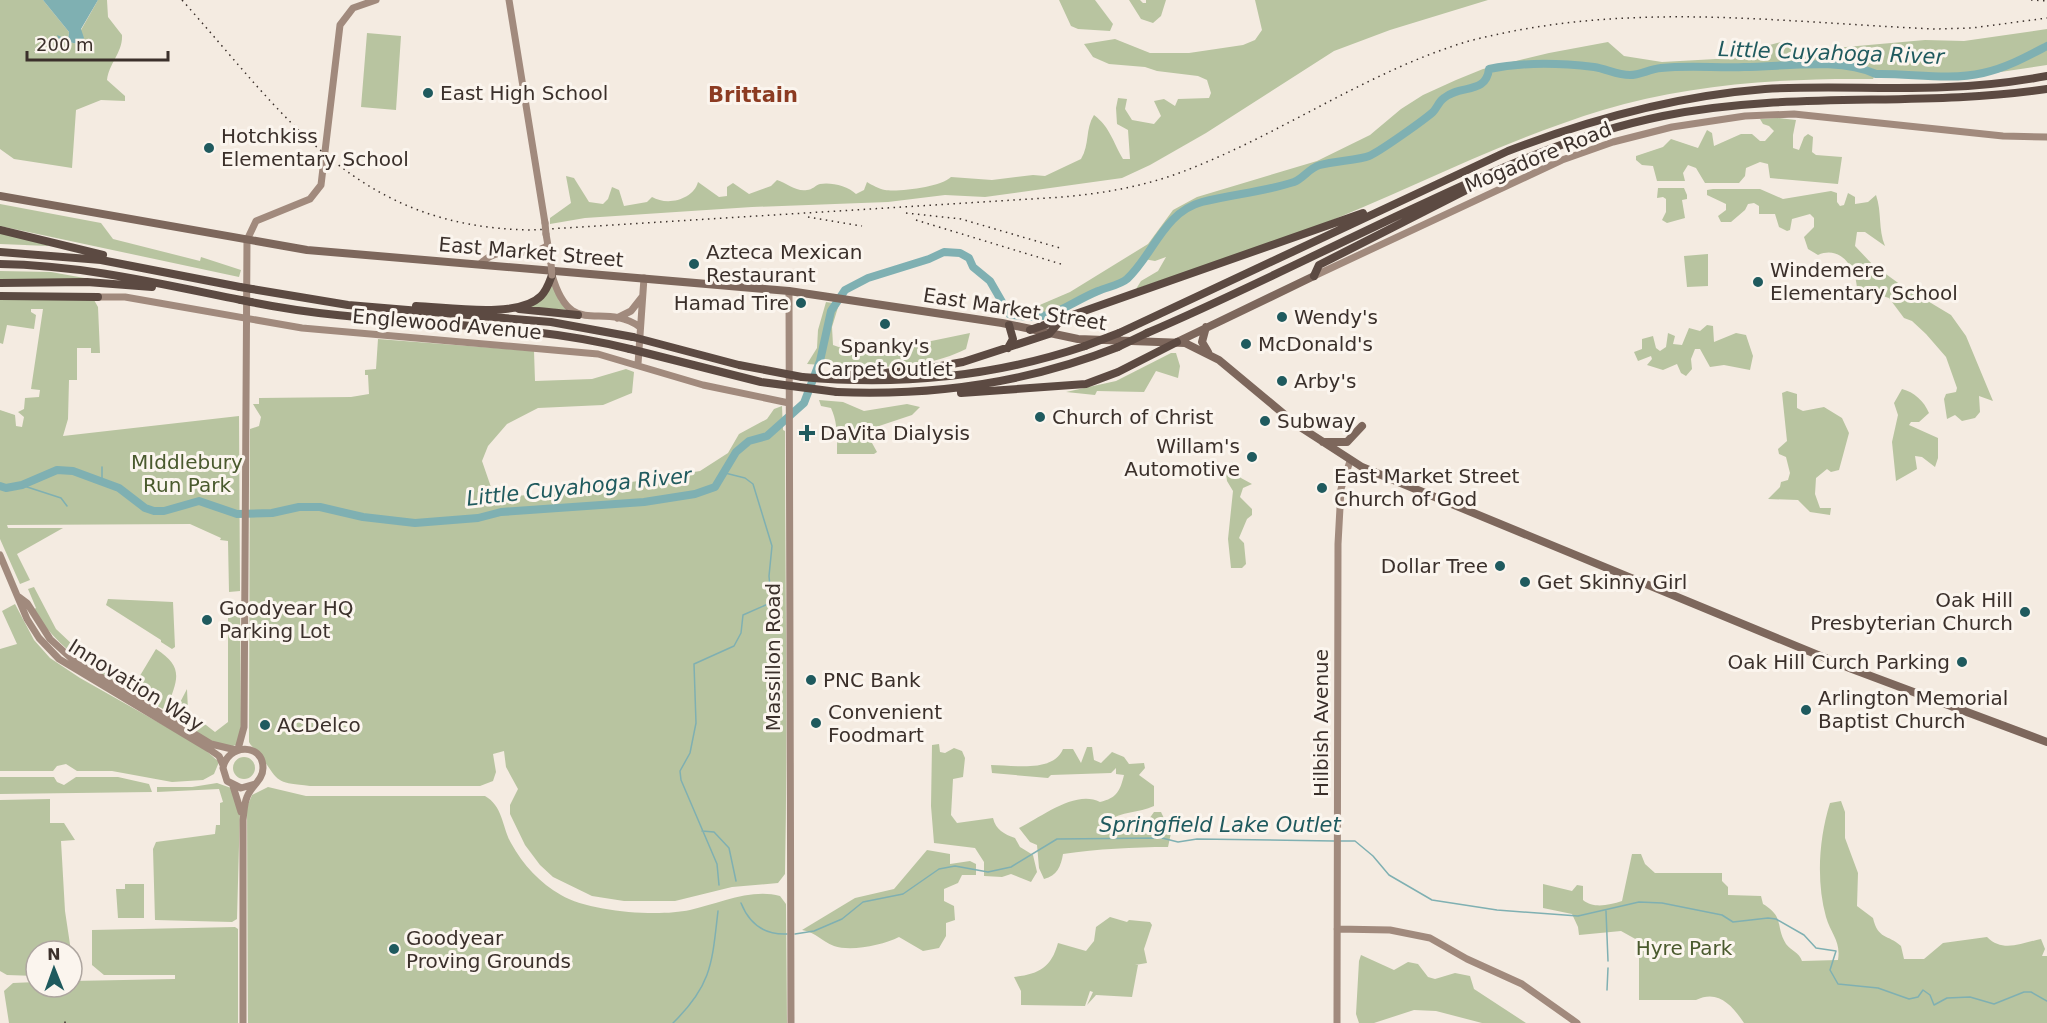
<svg xmlns="http://www.w3.org/2000/svg" width="2047" height="1023" font-family="'DejaVu Sans',sans-serif">
<style>
.green{fill:#b8c4a0}
.water{fill:#7fb0b2}
.lines{fill:none;stroke-linecap:round;stroke-linejoin:round}
.stream{stroke:#7fb0b2;stroke-width:1.5}
.river{stroke:#7fb0b2;stroke-width:8}
.secondary{stroke:#a18a7d;stroke-width:7}
.primary{stroke:#7d675c;stroke-width:8}
.highway{stroke:#5c4a42;stroke-width:8}
.rail{stroke:#3b302b;stroke-width:1.5;stroke-dasharray:1.5 4.5;stroke-linecap:butt}
.secondary-bridge{stroke:#a18a7d;stroke-width:7}
.highway-bridge{stroke:#5c4a42;stroke-width:8}
.poi-dot{fill:#1f5a5e;stroke:#fbf5ee;stroke-width:2}
.labels{text-anchor:middle;stroke-width:6;stroke-linejoin:round;paint-order:stroke}
.poi-label{font-size:20px;fill:#3b302b;stroke:#fbf5ee;text-anchor:start}
.street-label{font-size:20px;fill:#3b302b;stroke:#fbf5ee}
.park-label{font-size:20px;fill:#4a5a2e;stroke:#fbf5ee}
.water-label{font-size:21px;font-style:italic;fill:#1f5a5e;stroke:#fbf5ee}
.neighbourhood-label{font-size:21px;font-weight:bold;fill:#8c3b22;stroke:#fbf5ee}
</style>
<rect width="100%" height="100%" fill="#f4ebe1"/>
<path class="green" d="M0 0H43L69 32 68 40H59L78 44 81 30 98 0H107L108 17 122 35C123 52 109 63 107 80L125 96V101L101 100 76 110 72 168 14 159 0 149Z
M1059 0H1095L1113 24 1110 31 1078 29 1071 26Z
M1129 0H1140L1143 3H1146V0H1166L1161 16 1153 23 1141 19Z
M1255 0H1488L1390 30 1334 51 1206 133 1150 165 1122 178 985 197 945 195 888 202 752 207 585 218 550 224V218L571 203 566 176 574 178 589 202 603 204 608 199 612 187 619 190 624 206 647 202 652 197C667 206 693 200 698 182L719 197 727 196V187L733 183 749 194 771 186 777 180C787 183 796 192 807 190 812 190 816 185 820 184 831 182 848 186 856 194L864 190 867 182C872 185 879 189 885 190 899 192 941 187 951 177L992 180 1033 175 1045 176 1081 159C1090 144 1085 129 1094 115 1110 127 1113 142 1123 159H1130L1128 130 1117 124 1116 108 1118 98 1127 99 1125 109 1132 120 1154 124 1161 116 1154 101 1164 99 1175 106 1178 99 1209 98 1211 93 1207 80 1198 76 1157 71 1145 67 1109 64 1093 57 1084 44 1115 39 1150 53H1189L1243 45 1255 40 1262 30Z
M2047 29V65L1967 77H1874L1873 79C1782 78 1689 84 1603 110 1501 141 1407 191 1308 230 1252 252 1193 269 1136 289L1141 281 1158 271 1166 257 1155 261 1144 259C1138 265 1132 275 1125 280 1117 286 1104 288 1095 292 1074 303 1026 335 1005 308L1011 303 1035 307 1070 292 1148 244 1173 210 1197 197 1317 161 1370 135 1401 109 1423 95 1456 80 1483 69 1549 53 1608 42 1624 56 1662 62 1716 59 1781 42 1801 51 1925 40 1964 41Z
M367 33 401 36 396 110 361 107Z
M1778 118 1796 120 1793 135V148L1799 150 1804 137 1808 134 1813 137 1812 152 1816 155 1842 157 1838 184 1770 178 1768 164 1760 162 1746 168 1745 176 1739 183H1705L1696 168 1688 165 1683 173 1685 181H1657L1653 166 1642 165 1636 160V156L1663 147 1671 139 1698 148 1707 130 1712 133 1714 146 1741 134H1752L1760 141H1765L1774 131 1769 126 1763 124 1760 119Z
M1658 188H1684L1687 195V199L1682 200 1685 218 1667 223 1662 220 1666 212V199L1663 197 1657 198Z
M1713 189H1760L1783 199 1831 191 1837 193V202L1840 206 1844 205 1848 193 1855 197V204L1868 202 1876 195C1882 212 1878 229 1885 246L1865 232H1857L1855 246 1872 264 1901 285 1951 315 1966 336 1993 401 1979 396 1980 412 1975 418 1962 421 1955 415 1947 419 1944 399 1946 394 1956 392 1957 388 1946 357 1926 334 1912 321 1904 318 1889 298 1857 288C1856 268 1841 245 1818 255L1808 249 1804 237 1814 227V218L1810 214 1792 219 1790 230 1787 231 1779 227 1775 214H1759V206L1754 203 1748 204 1745 210 1731 222H1721L1718 216 1726 210V204L1707 195V190Z
M0 204 101 223 113 239 200 261 201 257 241 270 239 277 0 226Z
M0 232 50 246 0 244Z
M1708 254V286L1687 287 1684 256Z
M0 271 51 272 90 279 0 280Z
M552 283 559 301 568 310 530 307Z
M0 298 94 300 98 307 100 353H91V348H77V380H69L68 419 63 436 239 416 240 591 229 592 228 541 220 540 221 538 190 524 7 525 8 528H63L17 554 30 580 20 584 0 539V410L15 415 16 426 22 427 24 417 18 412 24 409 25 398 39 397 40 390 31 389 43 309H31V312L36 315 34 329 7 325 3 344 0 343Z
M826 302 839 304 832 327 833 345 847 350 878 352 970 333 966 349C919 373 859 367 807 364L817 348 818 330Z
M1707 325 1713 326 1714 342 1736 333 1746 335 1753 356 1750 370 1724 365 1710 367 1700 349H1695L1691 359 1692 369 1686 376 1681 373 1677 364 1663 370 1647 365 1652 359 1651 356 1638 361 1634 352 1642 349V339L1653 336 1656 348 1660 351 1666 347 1668 333 1675 336 1673 344 1682 345 1689 328 1700 331Z
M378 339 534 351 535 381 592 379 626 369 634 372 632 393 603 405 538 408 507 424 488 446 482 461 492 490 508 496 533 495 578 486 619 484 700 471 728 453 739 434 767 419 774 409 782 406 783 430 785 431C785 579 788 727 785 874L778 883 732 887 675 901H624L592 896 553 877 540 865 525 845 510 814V805L518 789 506 767 504 751 493 754 496 772 493 781 480 786H310C276 782 280 784 261 756 258 751 252 748 249 742L250 429 259 426 261 417 253 404H259V398L351 397 369 394 368 375H365V370L376 369Z
M1171 353H1176L1180 366 1178 378 1156 371 1144 392 1097 391 1095 395 1066 392 1116 381Z
M1902 389C1914 392 1924 401 1929 413L1919 422H1911L1909 425 1938 438V458L1935 467 1922 457 1915 456 1917 469 1896 481 1892 442 1898 415 1894 403Z
M1787 391 1797 394V408L1803 411 1824 407 1842 418 1849 433 1839 470 1831 472 1827 469 1816 478 1815 494 1820 508H1831L1830 515 1810 512 1798 500 1768 499 1780 487 1781 482 1788 480 1790 473 1786 457 1779 454 1778 449 1787 441 1782 393Z
M819 400 843 402 864 411 907 404 920 407 912 415 873 428 872 443 877 452 874 454H837C837 438 838 423 831 408L821 406Z
M1233 462 1241 478 1252 484 1243 488 1240 497 1252 509V515L1247 519 1239 538 1244 543 1246 564 1242 568H1231L1228 539 1233 491 1227 481 1225 467Z
M34 587 56 629 74 646 135 684 156 649C184 667 178 679 167 707L163 709C111 680 67 661 33 610L36 608 28 589Z
M108 599 173 602 175 647 172 649 161 642V640L106 605Z
M228 602H240L241 735 238 744C216 755 191 727 173 716L187 689 188 711 215 732 228 722Z
M15 604 34 640 50 658 80 678 202 747 219 762 214 774 203 780 172 782 112 771H77L66 764 57 766 53 771H0V649L17 644 2 611Z
M939 744 940 752 945 753 954 748 962 751 965 758 963 777 953 779 951 815 957 823 993 818C996 830 1004 834 1015 838L1020 847 1033 855 1037 872 1031 882 1011 874 1002 877 984 876V862L975 848 934 843 931 806 932 745Z
M1087 747H1092L1094 760 1101 763 1112 752 1124 757 1129 764 1144 763 1145 768 1139 775 1154 786V806C1139 813 1121 811 1108 821V826L1113 830 1148 829 1149 819 1154 812H1161L1171 833 1168 847C1133 847 1098 849 1063 854 1061 866 1057 876 1044 879L1039 868 1037 845 1030 842 1019 828C1041 817 1076 789 1100 802 1117 798 1120 791 1124 775L1116 774V768L1111 773 1051 775 1048 778 992 773 991 765C1014 765 1053 773 1063 749H1073L1081 763Z
M233 768a11 11 0 1 1 22 0a11 11 0 1 1-22 0Z
M0 777H54L57 782 64 785 76 777H118L149 784 152 792 0 794Z
M217 783 231 788 240 809 237 919 232 922 155 920 153 849 156 842 215 834 216 825H220V803L223 802 219 789 157 792V787H192Z
M268 787 306 796H485C503 806 502 827 511 843 523 865 540 883 561 895 590 912 657 917 690 910 718 904 751 888 780 896L786 904 787 1023H248L247 807 252 795Z
M50 799V823H64L75 840 61 841 65 911 71 951H36V976L7 975 0 971V800Z
M1841 801 1845 812V838L1858 873 1857 906 1873 918C1878 940 1888 934 1901 946L1904 959H1924L1943 943 1987 937C2003 953 2021 943 2041 939L2045 949 2042 956H2047V1023H1744C1732 1005 1718 989 1696 1000H1639V941L1621 931 1579 935 1578 927 1572 914 1543 908V884L1572 891 1577 885 1583 886V900C1594 909 1609 905 1622 901L1632 854H1641L1645 864 1655 873H1722V881L1728 887V895L1761 896 1763 904C1785 917 1775 926 1786 944 1791 951 1799 952 1802 961L1838 960C1841 941 1831 934 1826 917 1816 881 1819 838 1830 803Z
M927 850 950 854V864L970 861 976 864V875H962L958 883 944 889V901L954 906 955 920 946 923V936L939 948 923 951 899 937C883 945 851 952 834 946 821 941 817 933 802 930L855 898 894 889Z
M125 884H144V918H118L116 889H125Z
M1110 917 1127 922 1129 920 1150 922 1152 925 1144 949 1147 963 1135 965H1138L1132 997 1096 995 1087 1005 1093 992 1090 991 1085 1006 1021 1005V991L1014 977C1039 974 1051 968 1058 943L1086 951 1094 941 1096 927Z
M235 927 238 929V1023H9L4 991 13 983 36 982V987H72V981L175 979V975H104L92 965V930Z
M1361 955 1394 970 1408 962 1418 964 1428 977 1435 979 1455 973 1470 976 1474 989 1526 1023H1482L1436 1011 1414 1010 1374 1023H1359L1356 1014 1359 961Z"/>
<path class="water" d="M43 0H98L81 29 84 38 78 44 59 40 57 35 68 40 69 32Z"/>
<g class="lines">
<path class="stream" d="M102 481V467
M21 485 61 498 67 506
M702 831 714 832 729 848 736 881
M1339 841H1355L1373 856 1389 875 1432 900 1497 910 1578 916 1639 902 1662 903 1722 915 1733 922 1768 918 1776 919 1804 935 1816 948 1836 951 1830 970 1838 984 1878 988 1909 999 1918 997 1923 990 1930 995 1934 1005 1947 998 1970 997 1994 1004 2024 992H2031L2047 1001
M719 885 717 864 681 780 680 771 690 753 696 723 694 664 734 646 741 633 743 615 768 604 771 598 769 576 772 546 753 484 745 478 725 473
M741 903C749 923 764 935 787 934
M1606 911 1608 961
M795 934 814 931 842 919 863 902 903 894 939 869 955 866 988 872 1011 867 1057 839 1162 838 1178 842 1197 839 1334 841
M1607 990 1608 968
M673 1023C712 985 712 963 718 911"/>
<path class="river" d="M0 486 6 488 22 485 57 470 73 471 119 488 145 508 154 511H164L199 501 237 514 272 513 299 507H320L363 517 415 523 478 518 501 512 644 502 695 494 715 487 736 452 749 441 767 436 804 403 820 361 831 311 845 290 868 278 929 259 944 252 960 253 969 258 973 267 990 281 1009 314C1052 324 1062 306 1098 291 1107 287 1120 285 1127 279 1153 255 1164 212 1202 202 1233 194 1263 192 1294 182 1304 178 1309 168 1320 165 1334 161 1359 160 1369 156 1379 152 1424 120 1433 112 1437 108 1439 101 1444 98 1460 84 1486 95 1489 69 1523 62 1560 63 1594 67 1607 69 1617 75 1630 75 1640 75 1650 69 1661 68 1688 65 1717 68 1744 67 1783 67 1839 57 1876 74 1910 73 1948 81 1983 73 2006 68 2026 57 2047 46"/>
<path class="secondary" d="M509 0 545 223
M546 234 551 263
M480 264C501 242 528 261 548 245
M552 275C571 341 601 300 640 327
M1314 276 1562 160 1613 142 1672 127 1745 116 1794 114 2003 136 2047 137
M789 291 791 1023
M98 297H125L302 328 598 354 703 385 789 403
M617 318 631 311 642 297
M638 364 644 278
M0 555 27 619 39 638 59 659 209 749 219 756 223 765
M19 597 27 603 50 639 73 660 211 744 236 750
M238 749 244 727 247 240 256 221 310 199 321 185 340 25 353 8 376 0
M233 786 241 812
M1337 929 1390 930 1430 938 1467 959 1522 984 1577 1023
M243 1023V820C244 812 244 804 247 797 251 786 263 780 263 768 263 742 227 744 223 768L227 781 241 788 255 784
M1337 1023 1338 544 1341 489 1350 461"/>
<path class="primary" d="M0 196 307 250 789 291 1002 323 1078 339 1185 343 1219 360 1297 425 1362 467 1852 669 2047 742
M1206 327 1202 342 1208 352
M1177 342 1314 276
M1323 442H1347L1362 426"/>
<path class="highway" d="M0 230 103 255
M0 252 101 260 240 287
M0 264C82 265 161 284 241 300
M1314 276 1319 265 1492 177
M0 283 87 282 152 287
M252 289 348 305 551 322 633 337
M0 296 98 297
M251 302C376 328 507 318 630 349
M416 306C447 307 518 319 541 296 547 290 549 283 552 275
M519 309 578 315
M1030 330 1363 213
M1119 333 1508 151C1591 119 1676 96 1765 89 1826 85 1886 90 1947 87 1981 86 2014 82 2047 76
M1147 333C1236 295 1322 251 1410 210 1492 171 1574 134 1663 116 1790 90 1919 108 2047 89
M1008 348 1013 339 1009 325
M848 375 913 371 963 362 1049 334 1060 321
M802 377C899 386 993 377 1085 346
M837 392C934 396 1027 383 1118 347
M961 393 1086 384 1118 372 1177 342"/>
<path class="rail" d="M182 0C288 119 356 228 532 230L1063 197C1107 193 1151 185 1192 168 1286 131 1371 70 1469 41 1628 0 1773 22 1935 29L1972 28 2047 18
M2031 0 2047 1
M906 213 961 219 1060 248
M808 217 862 226
M916 220 1064 265
M65 1023V1017"/>
<path class="secondary-bridge" d="M545 223 546 234
M551 263 552 275"/>
<path class="highway-bridge" d="M240 287 252 289
M241 300 251 302
M633 337 739 365 802 377
M1085 346 1119 333
M1118 347 1147 333
M630 349 761 382 837 392"/>
</g>
<g class="poi-dot">
<circle cx="428" cy="93" r="6"/>
<circle cx="209" cy="148" r="6"/>
<circle cx="694" cy="264" r="6"/>
<circle cx="1758" cy="282" r="6"/>
<circle cx="801" cy="303" r="6"/>
<circle cx="1282" cy="317" r="6"/>
<circle cx="885" cy="324" r="6"/>
<circle cx="1246" cy="344" r="6"/>
<circle cx="1282" cy="381" r="6"/>
<circle cx="1040" cy="417" r="6"/>
<circle cx="1265" cy="421" r="6"/>
<path d="M804 424h6v6h6v6h-6v6h-6v-6h-6v-6h6z"/>
<circle cx="1252" cy="457" r="6"/>
<circle cx="1322" cy="488" r="6"/>
<circle cx="1500" cy="566" r="6"/>
<circle cx="1525" cy="582" r="6"/>
<circle cx="2025" cy="612" r="6"/>
<circle cx="207" cy="620" r="6"/>
<circle cx="1962" cy="662" r="6"/>
<circle cx="811" cy="680" r="6"/>
<circle cx="1806" cy="710" r="6"/>
<circle cx="816" cy="723" r="6"/>
<circle cx="265" cy="725" r="6"/>
<circle cx="394" cy="949" r="6"/>
</g>
<g class="labels">
<g class="poi-label">
<text x="440" y="100">East High School</text>
<text x="221" y="143">Hotchkiss<tspan x="221" dy="23">Elementary School</tspan></text>
<text x="706" y="259">Azteca Mexican<tspan x="706" dy="23">Restaurant</tspan></text>
<text x="1770" y="277">Windemere<tspan x="1770" dy="23">Elementary School</tspan></text>
<text x="789" y="310" text-anchor="end">Hamad Tire</text>
<text x="1294" y="324">Wendy's</text>
<text x="1258" y="351">McDonald's</text>
<text x="885" y="353" text-anchor="middle">Spanky's<tspan x="885" dy="23">Carpet Outlet</tspan></text>
<text x="1294" y="388">Arby's</text>
<text x="1052" y="424">Church of Christ</text>
<text x="1277" y="428">Subway</text>
<text x="820" y="440">DaVita Dialysis</text>
<text x="1240" y="453" text-anchor="end">Willam's<tspan x="1240" dy="23">Automotive</tspan></text>
<text x="1334" y="483">East Market Street<tspan x="1334" dy="23">Church of God</tspan></text>
<text x="1488" y="573" text-anchor="end">Dollar Tree</text>
<text x="1537" y="589">Get Skinny Girl</text>
<text x="2013" y="607" text-anchor="end">Oak Hill<tspan x="2013" dy="23">Presbyterian Church</tspan></text>
<text x="219" y="615">Goodyear HQ<tspan x="219" dy="23">Parking Lot</tspan></text>
<text x="1950" y="669" text-anchor="end">Oak Hill Curch Parking</text>
<text x="823" y="687">PNC Bank</text>
<text x="1818" y="705">Arlington Memorial<tspan x="1818" dy="23">Baptist Church</tspan></text>
<text x="828" y="719">Convenient<tspan x="828" dy="23">Foodmart</tspan></text>
<text x="277" y="732">ACDelco</text>
<text x="406" y="945">Goodyear<tspan x="406" dy="23">Proving Grounds</tspan></text>
</g>
<g class="street-label">
<text transform="translate(1538 157) rotate(-22)" y="7">Mogadore Road</text>
<text transform="translate(531 252) rotate(5)" y="7">East Market Street</text>
<text transform="translate(1015 309) rotate(9)" y="7">East Market Street</text>
<text transform="translate(447 324) rotate(5)" y="7">Englewood Avenue</text>
<text transform="translate(773 657) rotate(-90)" y="7">Massillon Road</text>
<text transform="translate(136 685) rotate(32)" y="7">Innovation Way</text>
<text transform="translate(1321 723) rotate(-90)" y="7">Hilbish Avenue</text>
</g>
<g class="park-label">
<text x="187" y="469">MIddlebury<tspan x="187" dy="23">Run Park</tspan></text>
<text x="1684" y="955">Hyre Park</text>
</g>
<g class="water-label">
<text transform="translate(1831 53) rotate(2)" y="7">Little Cuyahoga River</text>
<text transform="translate(579 487) rotate(-6)" y="7">Little Cuyahoga River</text>
<text x="1220" y="832">Springfield Lake Outlet</text>
</g>
<g class="neighbourhood-label">
<text x="753" y="102">Brittain</text>
</g>
</g>
<g transform="translate(54 969) rotate(359)"><circle r="28" fill="#fbf5ee" stroke="#aea6a0" stroke-width="1.5"/>
<path d="M0-4.5L10 22L0 15L-10 22Z" fill="#1f5a5e"/>
<text y="-9" font-size="16" font-weight="bold" text-anchor="middle" fill="#3b302b">N</text>
</g>
<path d="M27 51v9h141v-9" fill="none" stroke="#3b302b" stroke-width="3"/>
<text x="36" y="51" font-size="18" fill="#3b302b" stroke="#fbf5ee" stroke-width="4.5" paint-order="stroke">200 m</text>
</svg>
